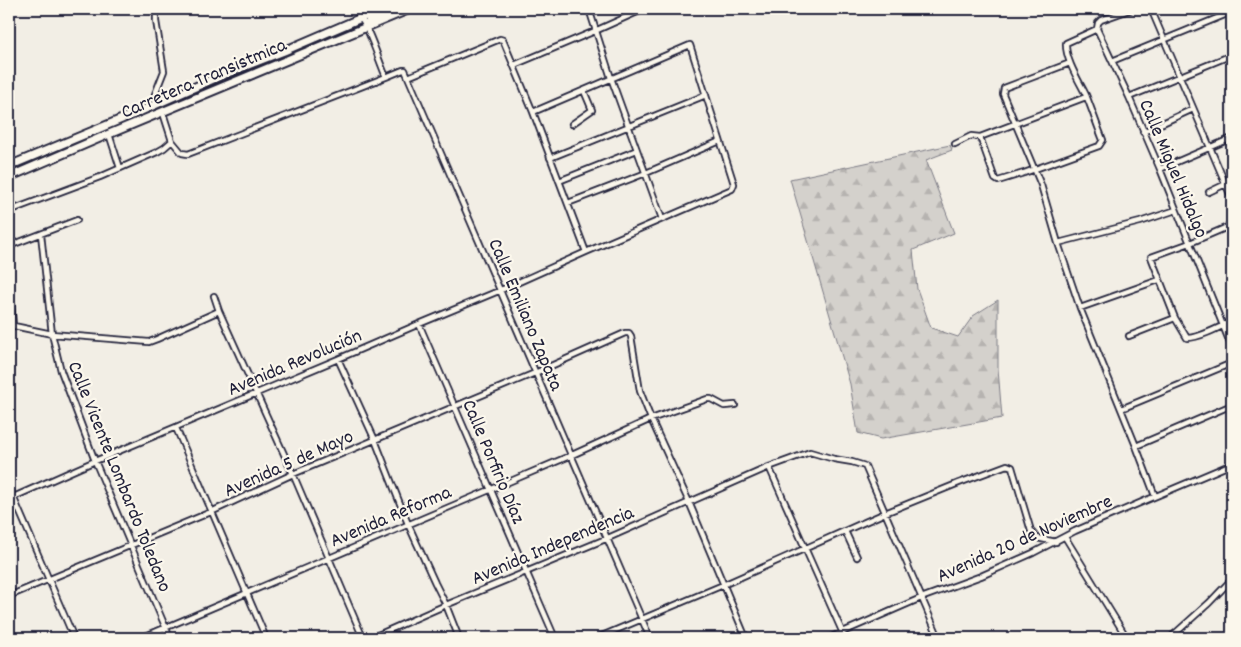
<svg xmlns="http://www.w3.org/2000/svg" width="1241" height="647" font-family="Dekko,sans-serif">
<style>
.forest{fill:url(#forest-firs);stroke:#7b7a84}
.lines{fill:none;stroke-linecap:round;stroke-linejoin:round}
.street-casing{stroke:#22223b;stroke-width:8}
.primary-casing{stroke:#22223b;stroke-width:11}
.street{stroke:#fbf7ec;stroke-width:4.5}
.primary{stroke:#fbf7ec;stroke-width:7}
.labels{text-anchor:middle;stroke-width:4.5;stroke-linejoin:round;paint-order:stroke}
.street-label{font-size:20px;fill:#22223b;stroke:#fbf7ec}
</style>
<defs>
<pattern id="forest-firs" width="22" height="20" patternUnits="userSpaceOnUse" patternTransform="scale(1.25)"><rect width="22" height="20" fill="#d4d1cc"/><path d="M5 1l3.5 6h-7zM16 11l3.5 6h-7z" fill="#b6b3b0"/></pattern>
</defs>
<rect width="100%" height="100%" fill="#f2eee5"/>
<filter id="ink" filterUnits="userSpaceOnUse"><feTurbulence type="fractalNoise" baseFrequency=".02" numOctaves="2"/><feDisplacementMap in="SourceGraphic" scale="10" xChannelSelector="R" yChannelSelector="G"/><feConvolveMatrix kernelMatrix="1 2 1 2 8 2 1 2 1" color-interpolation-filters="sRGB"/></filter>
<g filter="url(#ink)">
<path class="forest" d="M950 145 952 150 926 160 954 233 913 250 917 289 931 328 958 337 973 316 998 300V369L1002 418 881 439 858 433 850 384 790 179Z"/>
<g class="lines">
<defs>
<path id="street" d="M355 9C369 27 377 56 386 77L403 70H405L650 638
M589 9 611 78 662 219
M1151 9 1232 199
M1097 29 1129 97 1160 169 1232 348
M1097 29 1098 23 1101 20 1132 9
M1112 61 1232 12
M1070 63 1004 88 1003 94 1041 185 1058 243 1080 308 1136 446 1155 496
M514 65 595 31 644 9
M408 77 500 39 503 40 533 112 586 252
M155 94 164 71 156 21V9
M1129 97 1232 55
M164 116 172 141 182 153 188 154 386 77
M572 124 592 110 584 91
M1143 132 1193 109
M109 134 120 168
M980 137 995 179 998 181 1024 173 1099 146 1103 140C1097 125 1092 110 1086 95 1079 81 1065 59 1066 43L1097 29
M955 144 971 136 980 137 1086 97
M550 158 706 95
M1160 169 1232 138
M559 181 637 150
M1209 192 1232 181
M568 203 646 173 720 141
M9 211 100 177 157 152 164 148 172 141
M1232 225 1190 243 1151 257 1175 318 1187 338C1200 338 1220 327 1232 321
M41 234 52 334 61 371 95 461 170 638
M1058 243 1140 222 1176 210
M9 246 77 220
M10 290 13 326
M214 296 219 311 293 474 363 638
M1080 308 1159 280
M419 324 555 638
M9 325 52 334 149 342 157 339 219 311
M1129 336 1175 318
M338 359 375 440 408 524 435 583 446 605 459 638
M1121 409 1232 363
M176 428 266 638
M1136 446 1232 405
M769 467 845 638
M9 487 74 638
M9 499 95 461 338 359 419 324 501 290 586 252 732 189 734 184 690 45 533 112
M845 531 857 557
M1065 537 1127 638
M9 596 211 512 293 474 535 373 625 333H629L631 336 640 391 651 419 689 502 746 638
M141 638 572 455 651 419 707 399H711L724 406 735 405
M371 638 446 605 608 538 769 467 810 452 834 459 852 462 865 466 939 638
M597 638 723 585 885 513 959 483 1007 465 1012 467 1031 531 1037 538 1056 542
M829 638 921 598 981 576 1033 553 1075 531 1142 502 1232 464
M1170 638 1209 603 1232 579"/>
<path id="primary" d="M366 26 371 19 392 9
M9 166 141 111 220 76 284 51 382 9
M9 177 109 134 410 9"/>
</defs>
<use href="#street" class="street-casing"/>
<use href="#primary" class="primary-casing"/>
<use href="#street" class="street"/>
<use href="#primary" class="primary"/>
</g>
</g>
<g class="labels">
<g class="street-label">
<text transform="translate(203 77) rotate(-23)" y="7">Carretera Transistmica</text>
<text transform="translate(1175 168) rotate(67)" y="7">Calle Miguel Hidalgo</text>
<text transform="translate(527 314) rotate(67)" y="7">Calle Emiliano Zapata</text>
<text transform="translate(294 361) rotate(-23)" y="7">Avenida Revolución</text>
<text transform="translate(495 461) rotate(67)" y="7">Calle Porfirio Díaz</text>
<text transform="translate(288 462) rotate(-24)" y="7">Avenida 5 de Mayo</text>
<text transform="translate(121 476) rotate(68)" y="7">Calle Vicente Lombardo Toledano</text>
<text transform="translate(390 515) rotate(-23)" y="7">Avenida Reforma</text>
<text transform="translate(1024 537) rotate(-24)" y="7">Avenida 20 de Noviembre</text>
<text transform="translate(552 544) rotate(-23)" y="7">Avenida Independencia</text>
</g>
</g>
<rect width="1241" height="647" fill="none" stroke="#fbf7ec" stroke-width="30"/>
<rect x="15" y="15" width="1211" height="617" fill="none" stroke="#22223b" stroke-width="2" filter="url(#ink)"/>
</svg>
